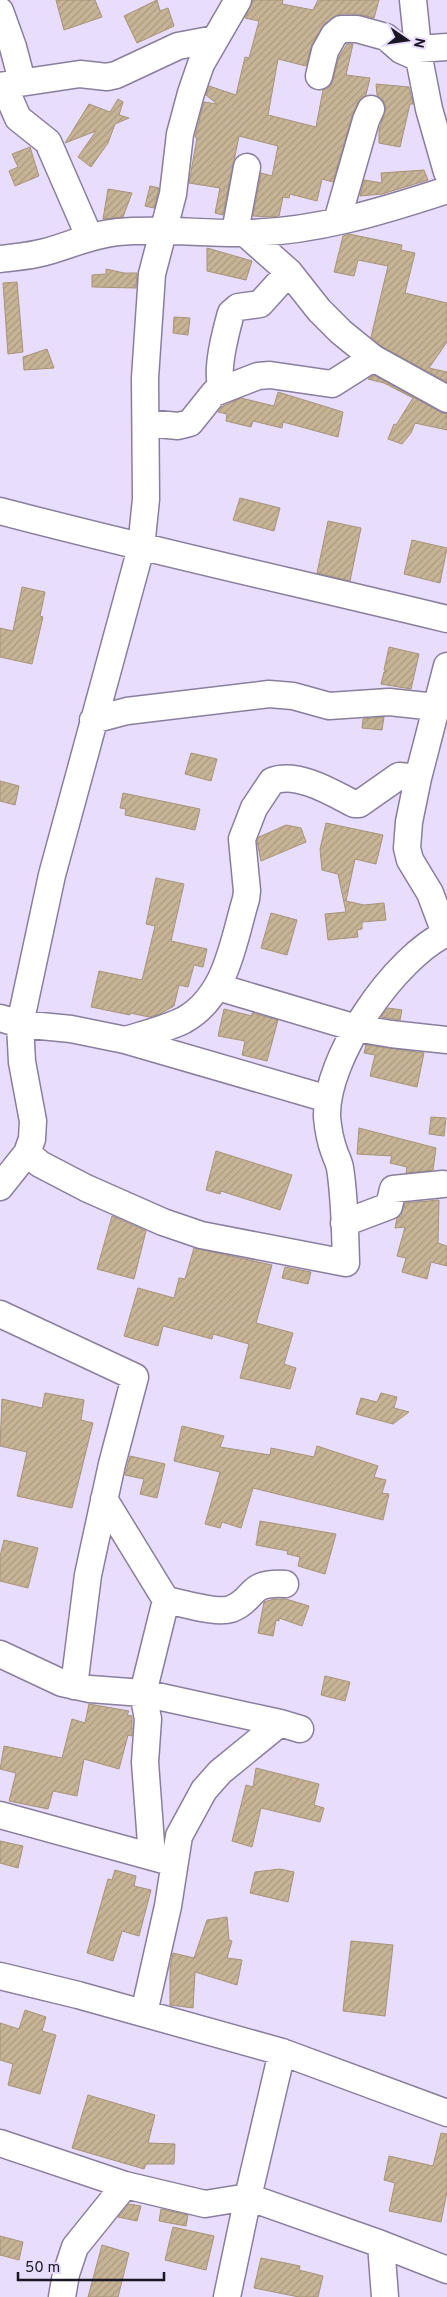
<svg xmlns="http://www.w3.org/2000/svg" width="447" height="2297" font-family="Overpass,sans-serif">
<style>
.building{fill:url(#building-hatch);stroke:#a69376}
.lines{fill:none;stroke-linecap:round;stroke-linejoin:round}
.minor-casing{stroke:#897e9c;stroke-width:29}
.minor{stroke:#fff;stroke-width:26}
</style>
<defs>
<pattern id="building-hatch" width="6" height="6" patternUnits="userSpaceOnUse" patternTransform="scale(1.25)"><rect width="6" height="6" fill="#c7b496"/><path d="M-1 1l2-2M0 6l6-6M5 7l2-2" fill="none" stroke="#aa9a81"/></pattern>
</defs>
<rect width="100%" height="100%" fill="#e9ddfe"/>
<path class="building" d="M56 0H95L102 17 64 30Z
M157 0 160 11 168 8 174 26 137 43 124 16Z
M253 0H283L282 4 313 10 318 0H379L374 18 357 14H341L324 24 312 44 306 66 278 59 268 115 316 127 323 90 330 87 333 80 339 57 347 44H353L346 75 370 78 366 95 358 102 352 116 333 182 322 179 317 201 290 194 289 198 283 197 279 216 271 217 253 216 261 173 272 176 278 146 239 136 223 215 215 213 220 188 189 183 197 138 195 137 204 102 217 104 206 95 209 86 236 95 245 57 249 58 259 21 245 18Z
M376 84 409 87 413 104H410L400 147 379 143V130L386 108 383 100 377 95Z
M118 99 123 102 119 115 129 118 115 124 108 143 91 167 78 157 96 131 65 143 89 104 110 112Z
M30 147 39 176 15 186 9 171 18 167 12 154Z
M424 170 428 180 382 194 360 196 364 180 382 183 381 173Z
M150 186 159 188 154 208 145 206Z
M108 189 132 193 123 217 103 219Z
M349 234 402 245 401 250 415 253 405 293 447 303V342L429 368 447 372V382L381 346 371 337 388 266 358 260 354 276 334 272 343 236Z
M207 248 252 261 246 280 207 271Z
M106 269 124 273H137L136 288 92 287V275L106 274Z
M17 282 23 352 8 354 3 283Z
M174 317 190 318 188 335 173 333Z
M47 349 54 368 24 370 23 357Z
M374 375 440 412 447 414V430L415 423 411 433 402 444 388 439 394 424 396 425 413 398 384 383 368 379Z
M278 392 343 412 338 437 283 422 282 428 253 421 251 427 226 421 227 414 218 412 223 406 241 398 274 406Z
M240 498 280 508 274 531 233 520Z
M328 521 361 528 350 581 317 573Z
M412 540 447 548 440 583 404 574Z
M22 587 45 592 40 616 43 617 32 664 0 657V628L13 631Z
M389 647 419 654 411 689 381 684 384 672 387 671 384 670Z
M384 717 382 730 362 728 363 719Z
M191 753 217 759 211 781 185 774Z
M0 781 19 786 15 805 0 801Z
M123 793 200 809 195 830 125 815 126 809 120 808Z
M326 823 383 835 376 864 355 859 346 901 364 905 384 903 386 920 362 922V929L357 930 358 937 328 940 325 914 346 912 338 874 322 870 320 849Z
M286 825 301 828 306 842 261 861 257 841 259 837Z
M156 878 184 884 171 941 207 949 203 967 194 965 188 987 179 985 174 1006 158 1015 149 1017 130 1013V1015L91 1007 99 971 142 980 155 926 146 924Z
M271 913 297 920 287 955 261 948Z
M388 1008 402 1010 400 1020 381 1017Z
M224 1009 252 1016V1013L278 1020 267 1061 242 1055 245 1041 218 1036Z
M366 1045 424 1053 417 1087 370 1076 375 1055 364 1053Z
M431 1117 446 1118 444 1136 429 1134Z
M359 1128 436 1148 433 1170 406 1173 407 1167 390 1163 392 1156 357 1154Z
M216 1151 292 1175 280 1210 221 1191 220 1194 206 1190Z
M439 1200 438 1243 447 1246V1266L431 1262 427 1279 402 1272 406 1258 397 1256 405 1227 395 1228 397 1218 401 1216 405 1203Z
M112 1216 146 1231 134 1279 97 1269Z
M194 1248 272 1265 256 1323 293 1333 284 1364 296 1368 290 1389 240 1378 249 1344 213 1334 212 1339 163 1326 158 1346 124 1336 138 1288 174 1298 179 1278 185 1279Z
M285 1267 311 1272 308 1284 282 1278Z
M45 1393 84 1400 81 1420 93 1423 72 1508 17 1496 27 1452 0 1446 2 1399 42 1408Z
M381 1393 397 1397 394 1408 409 1412 393 1424 356 1414 361 1398 377 1402Z
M182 1426 224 1436 220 1447 270 1455 271 1448 314 1457 317 1446 378 1466 374 1477 386 1480 382 1493 389 1494 383 1520 253 1488 241 1528 222 1522 220 1528 205 1524 220 1472 174 1461Z
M130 1456 165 1464 157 1498 140 1494 144 1479 125 1475Z
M260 1521 336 1534 325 1574 298 1566 300 1557 287 1554 288 1551 256 1545Z
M4 1540 38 1548 28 1588 0 1581V1556Z
M274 1599H286L309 1606 302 1626 279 1618V1621L276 1620 273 1636 258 1633 264 1602Z
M325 1676 350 1682 345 1701 321 1695Z
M89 1704 129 1711 127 1715 132 1716V1736L128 1735 119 1769 84 1759 77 1796 53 1791 48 1809 9 1801 16 1773 0 1769 4 1746 62 1758 72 1719 85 1723Z
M256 1768 319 1784 314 1805 324 1808 320 1822 261 1808 252 1847 232 1841 246 1785 253 1787Z
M0 1841 23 1846 18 1868 0 1863Z
M280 1869 294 1872 288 1902 250 1893 255 1872Z
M115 1870 136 1876 134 1886 151 1890 139 1936 122 1931 113 1961 87 1953 108 1879 112 1880Z
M227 1917 229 1940 232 1941 227 1958 242 1960 237 1985 195 1972 193 2008 170 2005V1967L173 1953 194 1958 207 1920Z
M351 1941 393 1945 385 2016 343 2011Z
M25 2010 46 2017 42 2031 56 2035 40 2094 8 2085 13 2064 0 2060V2023L19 2029Z
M88 2095 155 2115 148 2143 175 2144 174 2164H146L144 2169 72 2148Z
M441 2133 447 2134V2192L441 2222 389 2211 395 2183 384 2180 389 2156 433 2166Z
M129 2204 141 2206 137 2221 118 2217Z
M161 2209 188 2215 186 2226 159 2221Z
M173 2227 214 2236 206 2270 165 2260Z
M0 2236 23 2242 19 2260 0 2255Z
M102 2245 129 2253 118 2297H88Z
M261 2258 300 2266 299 2270 323 2276 318 2297H299L254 2288Z"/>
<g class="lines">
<defs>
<path id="minor" d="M413 0 419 58 429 109 447 172
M0 11 13 47 22 81
M418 49 447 47
M319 76 325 51 334 35 341 29H357L386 37 401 50 419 58
M0 86 80 74 107 77 116 75 178 46 215 39
M4 86 18 118 48 142 89 236
M337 221 366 120 371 109
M235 232 247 167
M246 234 289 272 319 310 341 332 373 358 447 399
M0 259C15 257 31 256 45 252 72 245 89 235 118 232 161 228 204 234 247 233 315 232 383 211 447 190
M222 389C215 371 226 331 231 313L238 307 260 304 289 272
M146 423 178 426 190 423 214 393 258 376 270 375 332 384 373 358
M0 511C148 550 298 583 447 619
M93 720 127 711 269 694 293 696 329 706 389 702 436 707
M445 933 430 893 410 860 407 848 409 822 418 778 447 666
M218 987 356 1028 391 1034 447 1040
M0 1018 20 1024 71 1029 125 1040 328 1099
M125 1040C145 1034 166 1029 184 1020 227 996 233 942 246 899L247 891 242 839 254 808 272 781C297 771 333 793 354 804H359L399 776 418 778
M27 1153 40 1164 86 1188 163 1222 201 1235 346 1263C345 1232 345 1199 340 1168 339 1162 336 1157 334 1151 330 1140 328 1128 327 1117 325 1058 395 957 447 933
M0 1187 27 1153 32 1139 33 1121 22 1062 20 1024 52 875 141 548 146 499 145 378 152 274 173 194 180 134 191 93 201 64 238 0
M344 1223 389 1206 393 1189 443 1184
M0 1314 135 1377 112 1464 88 1575 74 1686
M104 1499 166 1600C183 1603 216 1614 231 1609 257 1599 245 1582 285 1584
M0 1654 62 1683 90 1689 143 1693 280 1723 300 1729
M0 1815 167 1861
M152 1857 145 1762 148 1719 143 1693 166 1600
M0 1976 78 1995 282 2052 447 2113
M144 2013 168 1906 179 1836 204 1790 220 1772 280 1723
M0 2143 125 2185 205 2204 248 2197 282 2052
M381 2244 385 2297
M62 2297 66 2274 75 2247 125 2185
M227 2297 248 2197 381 2244 447 2270"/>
</defs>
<use href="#minor" class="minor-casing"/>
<use href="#minor" class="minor"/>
</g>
<g transform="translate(407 40) rotate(103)" stroke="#e9ddfe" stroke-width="4" paint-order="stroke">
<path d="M0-4L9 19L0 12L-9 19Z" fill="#1b1722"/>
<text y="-8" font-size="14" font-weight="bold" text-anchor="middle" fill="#1b1722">N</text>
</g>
<path d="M18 2272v8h146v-8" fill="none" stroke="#1b1722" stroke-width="2.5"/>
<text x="25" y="2272" font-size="15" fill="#1b1722" stroke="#e9ddfe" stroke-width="4" paint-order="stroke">50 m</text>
</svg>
